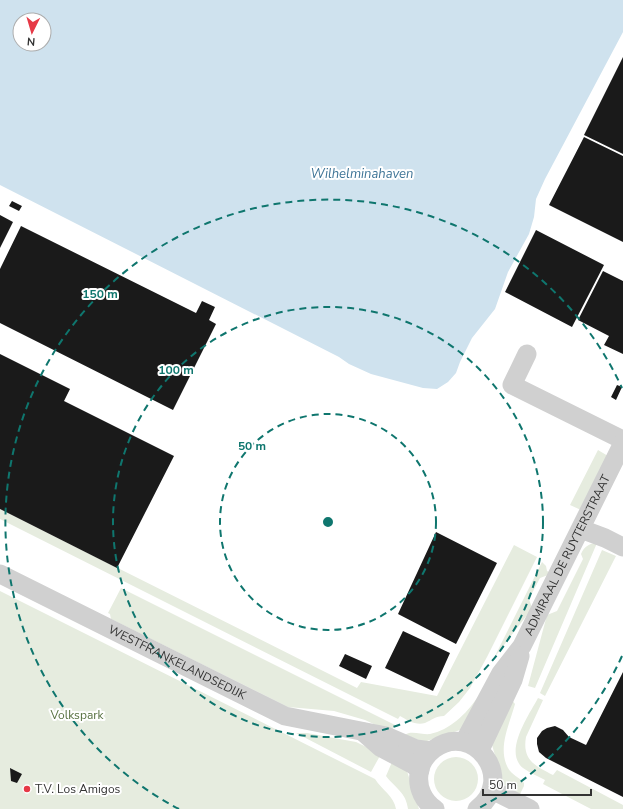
<svg xmlns="http://www.w3.org/2000/svg" width="623" height="809" font-family="'Nunito Sans',sans-serif">
<style>
.green{fill:#e6ecdf}
.water{fill:#cfe2ee;fill-rule:evenodd}
.building{fill:#1a1a1a}
.lines{fill:none;stroke-linecap:round;stroke-linejoin:round}
.minor{stroke:#d0d0d0;stroke-width:19}
.ring{fill:none;stroke:#0f766e;stroke-width:2;stroke-dasharray:7 5}
.poi-dot{fill:#e63946;stroke:#fff;stroke-width:1.5}
.labels{text-anchor:middle;stroke-width:4;stroke-linejoin:round;paint-order:stroke}
.street-label{font-size:12px;fill:#333;stroke:#fff}
.park-label{font-size:12px;fill:#56703f;stroke:#fff}
.poi-label{font-size:12px;fill:#333;stroke:#fff;text-anchor:start}
.water-label{font-size:13px;font-style:italic;fill:#3f7597;stroke:#fff}
.centre{fill:#0f766e;stroke:#fff;stroke-width:2}
.ring-label{font-size:12px;text-anchor:middle;font-weight:bold;fill:#0f766e;stroke:#fff;stroke-width:4;stroke-linejoin:round;paint-order:stroke}
</style>
<rect width="100%" height="100%" fill="#fff"/>
<path class="green" d="M598 450 608 456 581 510 570 505Z
M0 509 357 688 361 682 437 696 514 545 537 557 487 657 470 688 459 702 444 716C435 716 432 720 425 723 416 726 407 720 400 716L398 719 0 519Z
M597 543 535 688 528 686 547 615 557 611 583 559 581 554C584 547 589 543 597 543Z
M602 550 616 556 545 696 540 693Z
M542 562 546 566 547 571 549 572 548 575 540 578 529 599 532 608 531 610 494 658Z
M121 588 395 725 391 732 365 720 334 711 288 707 111 619 110 614 108 613Z
M0 591 375 779C382 790 394 796 396 809H0Z
M477 698 463 729 424 742 405 735C410 730 423 735 430 734 450 730 466 714 477 698Z
M538 698 543 700 526 737C522 760 535 766 553 775L557 770 623 805V809H591L543 784 545 780C538 776 530 773 523 768 503 752 529 715 538 698Z
M512 700 515 704C510 723 497 748 508 768 512 775 519 777 524 783V786L519 796 507 789 503 783 492 745Z
M296 733H307L356 742 381 754 371 772Z
M434 779a22 22 0 1 1 44 0a22 22 0 1 1-44 0Z
M392 762 407 771 419 809H408C406 792 395 788 386 776Z"/>
<path class="water" d="M0 0H623V32L545 179 536 199 534 217 529 234 508 272 495 309 472 338 460 362 456 373 448 382 437 389 423 388 371 374 349 364 339 357 0 185ZM20 20H44V44H20Z"/>
<path class="building" d="M623 57V154L584 135Z
M584 137 623 156V242L549 205Z
M12 201 22 206 19 211 9 206Z
M0 215 13 222 0 248Z
M21 226 196 313 202 301 215 307 209 320 216 324 173 410 0 323V269Z
M536 230 604 265 572 327 505 292Z
M603 271 623 281V354L604 345 609 336 578 320Z
M0 354 70 389 64 401 174 456 117 568 0 509Z
M617 385 622 387 616 400 611 397Z
M436 532 497 563 456 644 398 614Z
M403 631 450 653 433 691 385 668Z
M345 654 372 666 366 679 339 666Z
M623 672V797L546 758 539 752 537 744V738L542 731 547 728 555 726 563 730 569 737 586 745Z
M10 768 22 774 17 783 11 781Z"/>
<g class="lines">
<g class="minor">
<path d="M527 354 512 385 623 440"/>
<path d="M581 529 605 538 623 547"/>
<path id="s1" d="M0 574 285 716 386 736 416 749 431 751"/>
<path d="M363 732 380 747 412 764 420 770"/>
<path id="s2" d="M464 742 501 673 522 646 623 443"/>
<path d="M480 750 513 680 520 656"/>
<path d="M492 788 500 794 530 809"/>
<path d="M435 809C424 802 417 788 419 774 420 764 426 755 434 749 473 720 517 779 477 809"/>
</g>
</g>
<g class="ring">
<circle cx="328" cy="522" r="108"/>
<circle cx="328" cy="522" r="215"/>
<path d="M622 656A323 323 0 0 1 477 809M179 809A323 323 0 1 1 622 388"/>
</g>
<circle class="poi-dot" cx="27" cy="789" r="4"/>
<g class="labels">
<g class="street-label">
<text dy="4" stroke="none"><textPath href="#s2" startOffset="214">ADMIRAAL DE RUYTERSTRAAT</textPath></text>
<text dy="4" stroke="none"><textPath href="#s1" startOffset="198">WESTFRANKELANDSEDIJK</textPath></text>
</g>
<g class="park-label">
<text x="77" y="719">Volkspark</text>
</g>
<g class="poi-label">
<text x="35" y="793">T.V. Los Amigos</text>
</g>
<g class="water-label">
<text x="362" y="178">Wilhelminahaven</text>
</g>
</g>
<circle cx="328" cy="522" r="6" class="centre"/>
<g class="ring-label">
<text x="100" y="298">150 m</text>
<text x="176" y="374">100 m</text>
<text x="252" y="450">50 m</text>
</g>
<g transform="translate(32 32) rotate(185)"><circle r="19" fill="#ffffff" stroke="#adadad"/>
<path d="M0-3L7 15L0 10L-7 15Z" fill="#e63946"/>
<text y="-6" font-size="11" font-weight="bold" text-anchor="middle" fill="#333333">N</text>
</g>
<path d="M483 789v6h108v-6" fill="none" stroke="#333333" stroke-width="2"/>
<text x="489" y="789" font-size="12" fill="#333333" stroke="#ffffff" stroke-width="3" paint-order="stroke">50 m</text>
</svg>
